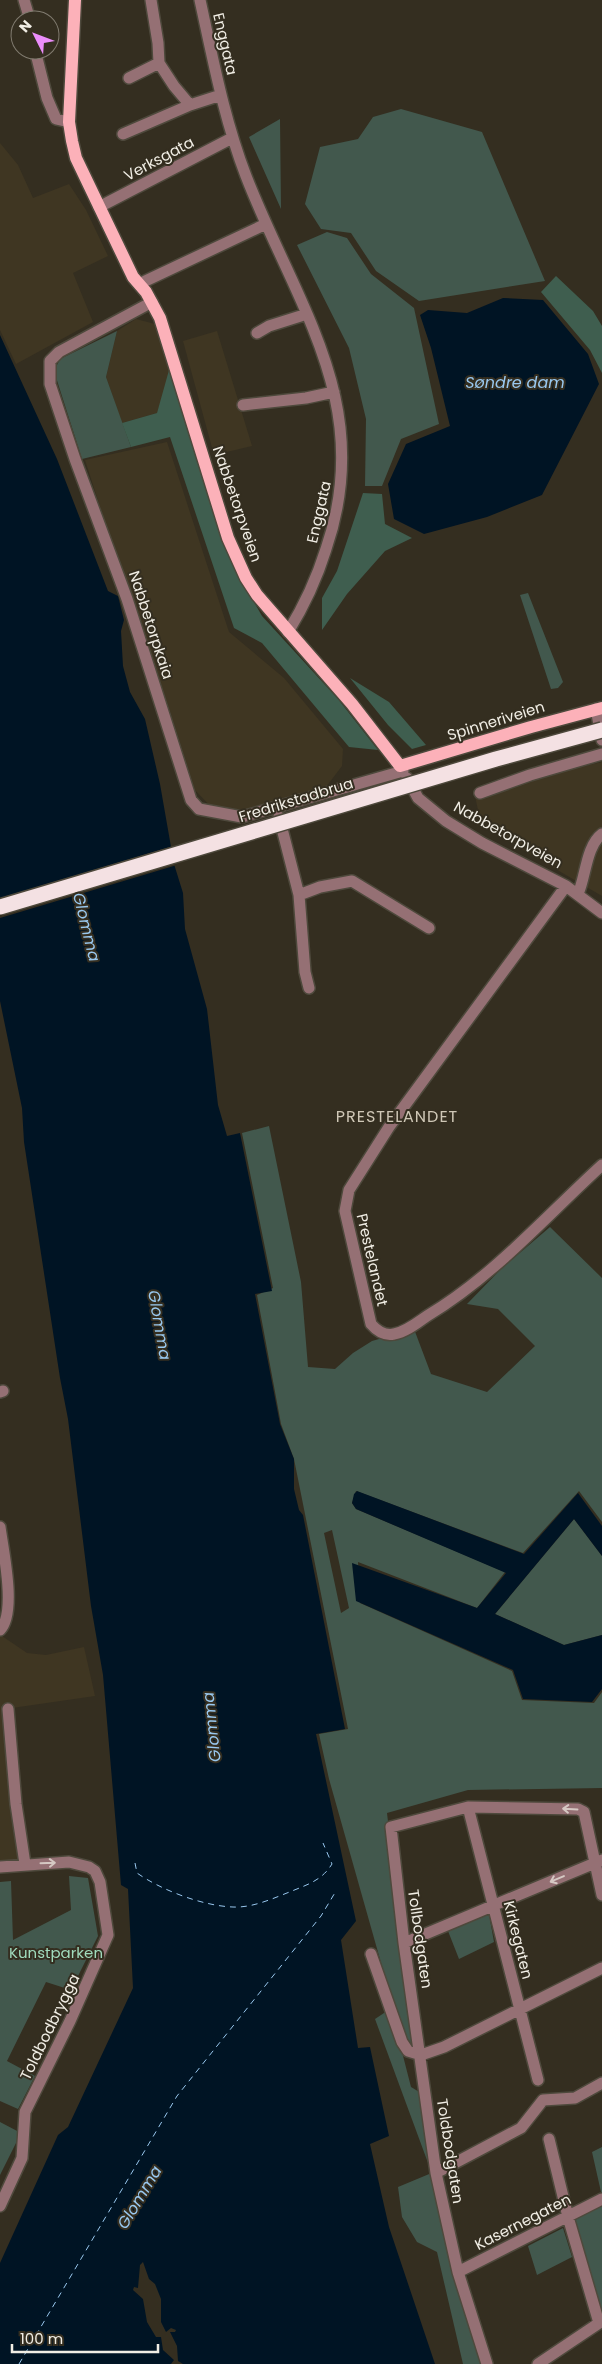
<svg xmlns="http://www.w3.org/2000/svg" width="602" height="2364" font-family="Poppins,sans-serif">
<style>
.built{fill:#3f3622}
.green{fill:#42584d;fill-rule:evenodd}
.forest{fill:#3f5e4f}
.water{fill:#001424}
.pier{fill:#342e20}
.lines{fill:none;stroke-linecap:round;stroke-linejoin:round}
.ferry{stroke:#99c8ef;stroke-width:1;stroke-dasharray:6 5;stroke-linecap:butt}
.minor-casing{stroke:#4e493c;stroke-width:14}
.major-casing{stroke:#4e493c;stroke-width:15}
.minor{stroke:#957074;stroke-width:11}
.major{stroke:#fcb1b9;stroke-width:12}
.highway-bridge-casing{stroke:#4e493c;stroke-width:18;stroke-linecap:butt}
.highway-bridge{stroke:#f4e1e3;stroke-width:15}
.oneway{stroke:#d5c8c3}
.labels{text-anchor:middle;stroke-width:4;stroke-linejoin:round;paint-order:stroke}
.street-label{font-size:15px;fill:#f1eee5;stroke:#342e20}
.park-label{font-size:15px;fill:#a0dbbd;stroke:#342e20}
.water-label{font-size:16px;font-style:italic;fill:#99c8ef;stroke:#342e20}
.neighbourhood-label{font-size:16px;letter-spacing:1px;fill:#cfc7b6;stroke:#342e20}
</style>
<rect width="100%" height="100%" fill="#342e20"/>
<path class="built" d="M0 143 18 165 33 198 69 184 86 210 108 256 73 273 93 322 16 364 0 330Z
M136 319 155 324 170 363 168 380 157 413 122 423 106 377 117 331Z
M217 331 252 446 214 455 183 341Z
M167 442 229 632 284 678 343 749 342 766 326 787 235 813 213 809 195 790 136 605 111 541 85 460Z
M602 762V896L511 843 479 815 474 791Z
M2 1636 27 1653 46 1655 84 1647 95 1696 12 1708 27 1858 0 1862V1637Z"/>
<path class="green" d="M401 109 482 132 545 281 419 301 376 271 351 233 321 229 305 204 320 147 358 139 373 117Z
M280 119 281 209 249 137Z
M327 232 347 238 371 274 414 308 439 424 401 439 382 486H365L366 419 349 348 297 245Z
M117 331 106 377 131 447 82 459 54 371 60 359Z
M528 593 563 682 558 688 551 689 520 595Z
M269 1126 301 1282 308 1367 335 1369 353 1353 372 1341 414 1329 431 1374 487 1392 535 1346 498 1309 467 1304 502 1268 550 1227 602 1278V1522L579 1491 523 1553 356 1491 352 1503 356 1509 505 1572 477 1608 358 1562 360 1603 512 1671 522 1700 594 1703 602 1692V1788L468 1790 387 1813 414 2045 402 2037 329 1779 319 1734 348 1729 294 1459 281 1424 257 1295 273 1288 242 1133ZM332 1530 349 1608 341 1613 324 1533Z
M574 1519 602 1556V1635L564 1645 495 1614Z
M69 1876 88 1878 98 1936 71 1990 46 1982 7 2061 35 2076 18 2109 0 2101V1882L11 1881 13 1940 71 1910Z
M489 1914 494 1942 459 1959 448 1931Z
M387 2011 401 2048 411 2087 421 2093 431 2171 375 2019Z
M0 2122 21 2133 0 2175Z
M602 2147V2192H601L592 2152Z
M434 2172 482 2364H463L437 2252 417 2242 402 2217 398 2187Z
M602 2202V2317L571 2217Z
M563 2228 572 2257 537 2275 528 2246Z"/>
<path class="forest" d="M556 276 593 311 602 326V373L590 350 541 292Z
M171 363 245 586 262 616 338 699 378 750 349 747 262 643 234 628 170 437 131 447 122 423 157 413Z
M363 493 382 494 385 524 412 538 385 551 347 594 322 630V598L337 571Z
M350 678 389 702 426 745 412 749 388 725Z"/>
<path class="water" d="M503 298 543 300 588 354 599 384 542 495 487 517 424 534 394 519 388 484 406 444 450 426 431 348 420 315 428 310 467 313Z
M0 335 57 459 108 591 118 596 124 620 121 631 123 666 130 692 145 719 160 784 174 864 183 893 185 929 207 1009 218 1105 227 1136 240 1133 272 1291 255 1294 280 1424 294 1459V1489L299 1510 303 1515 345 1729 316 1734 356 1921 341 1940 358 2048 370 2047 389 2136 370 2144 389 2227 435 2364H183L178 2361 177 2346 170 2332H175L176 2330 171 2328 166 2332 161 2322V2299L155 2284 149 2279 143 2262 140 2265 138 2288 134 2287 133 2290 143 2299 147 2322 156 2337H161L163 2350 174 2360 171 2364H0V2263L58 2135 68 2127 133 1988 128 1889 121 1885 103 1675 91 1606 68 1419 60 1378 24 1142 22 1108 0 1001Z
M357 1491 524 1554 578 1493 602 1526V1556L574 1519 495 1614 564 1645 602 1635V1689L592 1702 523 1699 513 1670 356 1601 352 1563 477 1608 506 1573 356 1509 352 1503 354 1494Z"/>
<path class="pier" d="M173 846 177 865 0 918V898Z"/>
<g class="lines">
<path class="ferry" d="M135 1863 137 1873C161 1890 203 1906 233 1907 253 1908 274 1898 292 1891 309 1884 322 1880 332 1864L323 1843
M19 2364 177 2096 321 1916 336 1891"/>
<defs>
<path id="minor" d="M24 0 30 20
M151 0 158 43 159 63 174 86 190 105
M200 0C213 59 224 119 246 176 296 305 376 404 326 549 317 578 304 606 288 632
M35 50 47 98 56 119 69 122
M129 78 159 63
M123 134 190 105 221 95
M99 207 232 138
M139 284 266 224
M152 302 59 352 50 361V384L75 459 127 599 191 800 199 809 242 817 403 771
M257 333 269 326 307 314
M243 405 306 398 334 392
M596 709 602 740
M407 778 418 798 446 821 482 843 566 886 602 913
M480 793 530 775 602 754
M279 817 299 895 305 972 309 988
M566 886 389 1127 349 1190 345 1211 371 1324C377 1331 384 1336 394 1334 406 1332 417 1323 427 1316 494 1276 545 1217 602 1165
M578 894C586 876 586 846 602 834
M299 895 320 887 352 881 429 928
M0 1392 3 1391
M0 1527C3 1550 17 1613 0 1630
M8 1709 16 1804 25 1864
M468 1807 538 2080
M0 1867 69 1862 89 1867 95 1871 100 1882 108 1935 70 2021 25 2112 22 2158 0 2206
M404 1943 602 1860
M371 1954 402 2042 408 2051 421 2055
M421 2055 444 2047 602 1968
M549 2139 568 2217 599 2323
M436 2173 521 2128 543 2100 575 2098 602 2083
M458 2272 602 2199
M487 2364 458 2272 436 2173 404 1943 391 1827 468 1807 578 1809 584 1812 602 1895
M538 2364 602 2321"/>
<path id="major" d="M75 0 69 122 72 141 76 158 87 181 133 277 146 292 160 318 228 538 246 578 257 595 352 704 400 766 531 727 602 708"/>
</defs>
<use href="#minor" class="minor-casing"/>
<use href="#major" class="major-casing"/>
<use href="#minor" class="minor"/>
<use href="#major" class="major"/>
<defs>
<path id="highway-bridge" d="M0 907 496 759 602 730"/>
</defs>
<use href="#highway-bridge" class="highway-bridge-casing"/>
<use href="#highway-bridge" class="highway-bridge"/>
</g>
<defs><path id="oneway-shaft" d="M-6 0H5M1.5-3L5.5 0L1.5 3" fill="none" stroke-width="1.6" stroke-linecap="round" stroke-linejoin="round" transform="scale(1.25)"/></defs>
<g class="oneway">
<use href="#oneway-shaft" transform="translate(570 1809) rotate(-177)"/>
<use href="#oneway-shaft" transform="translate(48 1863) rotate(-2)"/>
<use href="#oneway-shaft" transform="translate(557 1879) rotate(157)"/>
</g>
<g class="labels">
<g class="street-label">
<text transform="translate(225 44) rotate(77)" y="5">Enggata</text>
<text transform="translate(159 159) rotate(-28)" y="5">Verksgata</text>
<text transform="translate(237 504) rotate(71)" y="5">Nabbetorpveien</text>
<text transform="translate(319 512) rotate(-77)" y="5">Enggata</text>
<text transform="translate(151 625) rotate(72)" y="5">Nabbetorpkaia</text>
<text transform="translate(496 721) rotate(-17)" y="5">Spinneriveien</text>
<text transform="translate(296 800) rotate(-17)" y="5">Fredrikstadbrua</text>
<text transform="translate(508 835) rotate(29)" y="5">Nabbetorpveien</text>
<text transform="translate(372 1260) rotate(77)" y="5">Prestelandet</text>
<text transform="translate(420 1939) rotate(82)" y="5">Tollbodgaten</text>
<text transform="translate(518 1940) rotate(76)" y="5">Kirkegaten</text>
<text transform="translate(50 2027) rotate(-64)" y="5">Toldbodbrygga</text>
<text transform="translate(450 2151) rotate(81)" y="5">Toldbodgaten</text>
<text transform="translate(523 2222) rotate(-27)" y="5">Kasernegaten</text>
</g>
<g class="park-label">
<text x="56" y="1958">Kunstparken</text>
</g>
<g class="water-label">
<text x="515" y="388">Søndre dam</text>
<text transform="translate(87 927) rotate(76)" y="6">Glomma</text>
<text transform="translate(160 1325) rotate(80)" y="6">Glomma</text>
<text transform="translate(211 1727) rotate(-96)" y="6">Glomma</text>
<text transform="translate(139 2197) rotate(-59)" y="6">Glomma</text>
</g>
<g class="neighbourhood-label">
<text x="397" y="1122">PRESTELANDET</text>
</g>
</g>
<g transform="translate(35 35) rotate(312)"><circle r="24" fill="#342e20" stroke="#807b6f"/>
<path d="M0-4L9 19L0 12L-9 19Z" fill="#eb8dfb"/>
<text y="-8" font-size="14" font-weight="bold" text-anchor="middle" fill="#f1eee5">N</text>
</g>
<path d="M12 2344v8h146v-8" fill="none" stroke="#f1eee5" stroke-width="2.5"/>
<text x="20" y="2344" font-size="15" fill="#f1eee5" stroke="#342e20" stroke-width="4" paint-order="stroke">100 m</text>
</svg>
